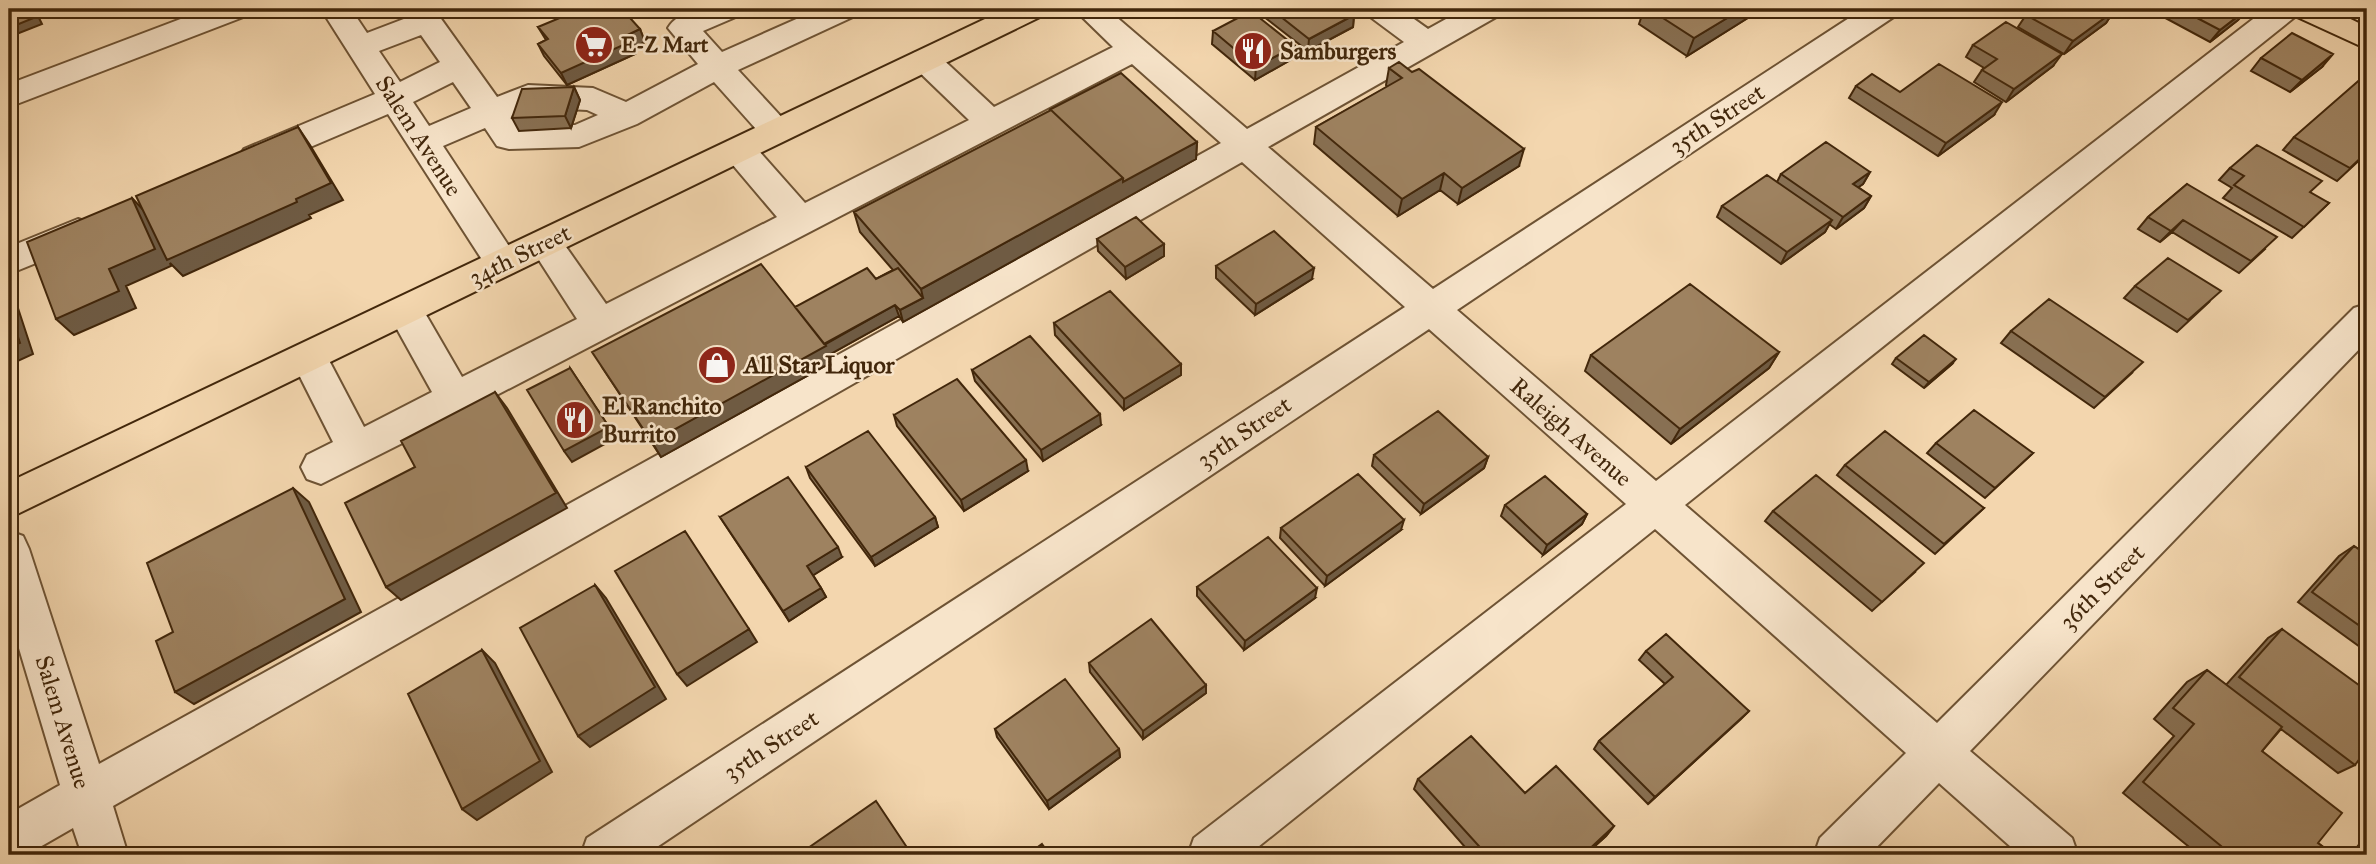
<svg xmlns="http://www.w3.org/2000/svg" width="2376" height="864" font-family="'IM FELL Great Primer',serif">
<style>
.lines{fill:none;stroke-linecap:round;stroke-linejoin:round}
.minor-casing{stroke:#6e5334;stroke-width:4}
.major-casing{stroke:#42270b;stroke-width:4}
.minor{fill:#f7e4ca;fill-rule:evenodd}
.major{fill:#f3d6ae;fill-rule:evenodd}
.wall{fill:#887053;stroke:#42270b;stroke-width:2}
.shaded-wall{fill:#6f5b43;stroke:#42270b;stroke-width:2}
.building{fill:#9e8260;stroke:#42270b;stroke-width:2}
.labels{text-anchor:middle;stroke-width:5;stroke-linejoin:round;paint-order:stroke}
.far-poi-label{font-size:21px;font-weight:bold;fill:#42270b;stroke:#f7e4ca;text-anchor:start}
.poi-label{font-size:24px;font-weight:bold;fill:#42270b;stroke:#f7e4ca;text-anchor:start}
.street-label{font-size:24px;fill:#42270b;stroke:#f7e4ca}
</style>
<rect width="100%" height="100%" fill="#f3d6ae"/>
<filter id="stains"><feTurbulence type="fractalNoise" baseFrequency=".00286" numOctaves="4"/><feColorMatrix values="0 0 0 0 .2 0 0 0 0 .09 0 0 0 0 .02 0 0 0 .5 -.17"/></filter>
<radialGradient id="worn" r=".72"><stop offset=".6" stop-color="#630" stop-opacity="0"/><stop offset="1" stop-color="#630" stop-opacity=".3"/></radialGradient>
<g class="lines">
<defs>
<path id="minor" d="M207 9H250L246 16 9 107V84Z
M321 9H351L367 33 409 17 404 9H434L497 97 528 85 593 88 626 102 698 64 668 28C682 5 719 8 742 9L738 16 703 31 722 52 819 9H859L855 16 738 70 787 123 792 131 787 139 776 142 765 139 714 82 637 124 579 147 509 149 497 146 485 128 443 146 520 263 514 272 502 276 490 272 388 114 268 165 256 169 244 165 239 157 244 149 375 94ZM421 35 440 62 400 82 379 51ZM453 82 471 108 429 126 413 102ZM532 107 587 110 598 115 575 125 518 126 511 116Z
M1074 9H1107L1247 129 1404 42 1369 16 1365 9H1400L1428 29 1464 9H1502L1498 16 1268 147 1433 289 1863 9H1899L1895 16 1457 310 1656 481 2266 9H2300L2296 16 1685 505 1937 723 2354 308 2367 304V341L1970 751 2072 838 2078 855H2020L1939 783 1869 855H1814L1820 838 1906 753 1655 529 1248 855H1188L1194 838 1626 504 1429 329 645 855H581L587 838 1405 307 1242 162 113 806 128 855H82L73 828 26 855H9V814L60 785 9 615V531L23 536 29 549 99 764 1221 143 1132 64 468 410 321 484 307 479 301 467 307 455 333 442 290 357 296 347 309 342 322 347 364 427 432 392 387 311 392 301 405 297 418 301 462 377 577 319 528 243 533 234 545 230 557 234 606 304 777 217 727 158 723 150 727 142 739 138 751 142 805 203 969 120 914 67 909 60 914 53 925 50 936 53 994 107 1113 47Z
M78 219 90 223 95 232 90 241 9 274V247Z"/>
<path id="major" d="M1006 9H1046L1042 16 9 518V482Z
M2291 9H2330L2367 27V49L2295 16Z"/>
</defs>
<use href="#minor" class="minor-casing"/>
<use href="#major" class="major-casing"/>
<use href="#minor" class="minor"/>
<use href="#major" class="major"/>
</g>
<path class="wall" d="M1259 9H1346L1354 15 1353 27 1308 51 1259 13Z
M1644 9H1762L1687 56 1639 24Z
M2161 9H2248L2238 20 2210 42 2158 14Z
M2114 11 2106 23 2064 54 2018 27 2026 15Z
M538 27 640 29 645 42 632 48 635 54 567 85 544 56 538 44 546 40Z
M1213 31 1294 58 1255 80 1212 44Z
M1973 45 2053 66 2006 102 1974 82 1982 70 1984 68 1966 57Z
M2261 58 2322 67 2290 92 2251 71Z
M1389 68 1519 166 1458 204 1440 190 1398 216 1314 144 1316 127 1387 87 1386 85Z
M1856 86 1900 92 1994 115 1938 156 1849 98Z
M574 87 580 100 571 128 519 131 512 118Z
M2294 137 2367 153 2337 181 2283 150Z
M1197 142 1196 159 903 322 899 316 829 355 832 362 661 457 602 367 795 307 876 279 893 270 860 232 854 212Z
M2230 168 2329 203 2292 238 2223 198 2232 188 2219 180Z
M1870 172 1863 184 1858 187 1871 196 1864 208 1836 229 1829 224 1825 232 1781 264 1717 217 1722 206 1777 182 1781 174Z
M2187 184 2265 249 2239 273 2172 232 2160 242 2138 229 2148 217Z
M1097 239 1164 244V256L1126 279 1098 251Z
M1216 266 1312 279 1255 315 1216 278Z
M2135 286 2209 302 2177 332 2124 298Z
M1054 323 1181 364V375L1124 410 1055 335Z
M2011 331 2132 373 2094 408 2001 343Z
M1779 352 1769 368 1671 444 1585 371 1591 355Z
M1896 358 1952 364 1924 388 1892 364Z
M972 370 1101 425 1043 461 975 381Z
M894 415 1028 471 964 511 897 426Z
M1936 443 2033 453 1985 498 1927 453Z
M1374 455 1488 457 1484 468 1421 514 1372 466Z
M1845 465 1984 508 1935 554 1837 475Z
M806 467 935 517 938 527 875 566 810 478Z
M1505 505 1587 514 1582 524 1543 555 1501 516Z
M1773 511 1915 572 1872 611 1765 521Z
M720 517 842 557 813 575 821 588 826 597 789 621Z
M1281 528 1401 530 1325 586 1280 538Z
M2354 546 2367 555V652L2298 602 2339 556Z
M1197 587 1315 598 1244 650 1197 596Z
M2282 629 2355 765 2338 773 2281 729 2262 751 2318 843 2334 855H2199L2123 793 2174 736 2154 719 2187 682 2207 670 2226 685 2268 638Z
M1646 651 1749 711 1648 804 1594 749 1599 741 1665 684 1639 660Z
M1089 663 1206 685V693L1143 739 1090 672Z
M995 729 1119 749 1120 757 1049 809 997 737Z
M1418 779 1614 826 1606 836 1585 855H1472L1414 789Z
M2367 834V855H2351Z"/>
<path class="shaded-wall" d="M35 9H46L48 12 38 16 42 24 9 37V28Z
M73 9H84L76 12Z
M1742 9H1762L1687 56 1694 38Z
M2248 9 2238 20 2210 42 2220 30Z
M2114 11 2106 23 2064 54 2073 41Z
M1354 15 1353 27 1308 51 1309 39Z
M640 29 645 42 632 48 635 54 567 85 561 73 625 36Z
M1295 46 1294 58 1255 80 1256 67Z
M2062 54 2053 66 2006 102 2014 89Z
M2333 54 2322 67 2290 92 2302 80Z
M574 87 580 100 571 128 565 116Z
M2002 102 1994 115 1938 156 1946 143Z
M298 127 310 145 343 200 309 215 311 218 183 276 170 263 171 266 126 286 136 308 74 335 56 319 109 269 132 198 148 215 296 199Z
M1197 142 1196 159 903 322 900 310 923 298 921 289 1123 178Z
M1524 149 1519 166 1458 204 1462 188Z
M1870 172 1863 184 1846 196 1853 184Z
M1444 173 1440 190 1398 216 1402 199Z
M1871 196 1864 208 1836 229 1843 217Z
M1832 220 1825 232 1781 264 1787 252Z
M2183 220 2172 232 2160 242 2171 231Z
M1164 244V256L1126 279 1125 267Z
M1314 268 1312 279 1255 315 1256 304Z
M9 297 16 302 33 354 9 365Z
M895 305 899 316 829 355 832 362 661 457 652 442Z
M1779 352 1769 368 1671 444 1680 429Z
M1956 359 1952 364 1924 388 1929 382Z
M1181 364V375L1124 410V399Z
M570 368 616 438 572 462 564 451Z
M495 392 507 408 567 508 401 600 386 587Z
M1100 414 1101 425 1043 461 1041 450Z
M1488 457 1484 468 1421 514 1424 504Z
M1026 460 1028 471 964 511 961 500Z
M293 488 309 502 361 612 194 704 175 692Z
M1587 514 1582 524 1543 555 1547 545Z
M935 517 938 527 875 566 871 557Z
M1404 520 1401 530 1325 586 1327 576Z
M838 547 842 557 812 576 807 566Z
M595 585 606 598 666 699 590 747 578 736Z
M821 588 826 597 789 621 783 611Z
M1317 588 1315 598 1244 650 1245 641Z
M749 629 757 642 687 686 677 674Z
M482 650 495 663 552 772 477 820 462 809Z
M1206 685V693L1143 739V731Z
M1749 711 1741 719 1648 804 1655 797Z
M1119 749 1120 757 1049 809 1047 801Z
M1614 826 1606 836 1585 855H1583Z"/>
<path class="building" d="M9 9H35L32 10 36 17 9 28Z
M581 9H622L640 29 625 36 630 42 561 73 538 44 548 39 538 27Z
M1271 9H1346L1354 15 1309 39Z
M1649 9H1742L1694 38Z
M2034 9H2111L2114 11 2073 41 2026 15Z
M2180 9H2247L2220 30Z
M1251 11 1295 46 1256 67 1213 31Z
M2006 22 2062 54 2014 89 1982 70 1997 59 1973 45Z
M2292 33 2333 54 2302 80 2261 58Z
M1399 62 1412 72 1419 69 1524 149 1462 188 1444 173 1402 199 1316 127 1402 78 1389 68Z
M1939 64 2002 102 1946 143 1856 86 1872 74 1900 92Z
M1121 73 1197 142 1123 182V178L1051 110H1049Z
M2364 76 2367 78V152L2350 168 2294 137Z
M574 87 565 116 512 118 522 89Z
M1051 110 1123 178 921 289 854 212Z
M298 127 331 183 296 199 297 202 167 260 136 196Z
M1826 142 1870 172 1853 184 1871 196 1843 217 1781 174Z
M2257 145 2322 181 2310 192 2329 203 2304 227 2234 185 2244 176 2230 168Z
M1767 175 1832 220 1787 252 1722 206Z
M2187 184 2277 237 2251 261 2183 220 2171 231 2148 217Z
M132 198 155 249 109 269 119 291 56 319 27 242Z
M1136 217 1164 244 1125 267 1097 239Z
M1274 231 1314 268 1256 304 1216 266Z
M2168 258 2221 291 2188 320 2135 286Z
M761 264 826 346 652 442 592 352Z
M867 268 876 279 898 268 923 298 900 310 895 305 824 344 795 307Z
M1690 284 1779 352 1680 429 1591 355Z
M1110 291 1181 364 1124 399 1054 323Z
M2049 299 2143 362 2105 397 2011 331Z
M9 310 20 343 9 347Z
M1924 335 1956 359 1929 382 1896 358Z
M1030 336 1100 414 1041 450 972 370Z
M570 368 609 427 564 451 527 390Z
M957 379 1026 460 961 500 894 415Z
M495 392 556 493 386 587 345 503 415 467 401 441Z
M1974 410 2033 453 1995 488 1936 443Z
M1438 411 1488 457 1424 504 1374 455Z
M868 431 935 517 871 557 806 467Z
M1885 431 1984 508 1944 544 1845 465Z
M1358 474 1404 520 1327 576 1281 528Z
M1816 475 1924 563 1882 602 1773 511Z
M1545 476 1587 514 1547 545 1505 505Z
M788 477 838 547 807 566 821 588 783 611 720 517Z
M293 488 345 599 175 692 156 641 173 632 147 563Z
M685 531 749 629 677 674 615 571Z
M1268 537 1317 588 1245 641 1197 587Z
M2354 546 2367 555V631L2312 592Z
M595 585 655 687 578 736 520 628Z
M1151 619 1206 685 1143 731 1089 663Z
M2282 629 2367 691V749L2355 765 2239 677Z
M1666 634 1749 711 1655 797 1599 741 1673 677 1646 651Z
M482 650 540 761 462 809 408 694Z
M2207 670 2282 727 2262 751 2342 813 2318 843 2334 855H2232L2143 782 2194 724 2173 708Z
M1065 679 1119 749 1047 801 995 729Z
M1471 736 1525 793 1556 766 1614 826 1583 855H1487L1418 779Z
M876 801 912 855H798Z
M1042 844 1050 855H1027Z"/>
<defs>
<symbol id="supermarket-disc" viewBox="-11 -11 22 22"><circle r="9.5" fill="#8f2418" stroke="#f7e4ca"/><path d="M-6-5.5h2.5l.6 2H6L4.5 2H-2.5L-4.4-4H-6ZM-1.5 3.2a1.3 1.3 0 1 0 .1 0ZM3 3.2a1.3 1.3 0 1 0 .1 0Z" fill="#fff"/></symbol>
<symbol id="restaurant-disc" viewBox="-11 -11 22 22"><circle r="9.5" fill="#8f2418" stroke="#f7e4ca"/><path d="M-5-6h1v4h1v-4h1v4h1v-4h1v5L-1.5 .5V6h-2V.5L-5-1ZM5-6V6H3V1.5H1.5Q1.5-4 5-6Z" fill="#fff"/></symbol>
<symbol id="shop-disc" viewBox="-11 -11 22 22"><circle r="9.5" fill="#8f2418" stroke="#f7e4ca"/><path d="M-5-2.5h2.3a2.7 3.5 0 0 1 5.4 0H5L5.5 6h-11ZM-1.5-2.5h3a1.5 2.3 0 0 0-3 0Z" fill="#fff"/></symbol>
</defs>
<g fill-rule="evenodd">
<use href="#supermarket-disc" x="572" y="23" width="44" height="44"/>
<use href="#restaurant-disc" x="1231" y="29" width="44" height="44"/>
<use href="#shop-disc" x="695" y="343" width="44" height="44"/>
<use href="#restaurant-disc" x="553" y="398" width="44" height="44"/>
</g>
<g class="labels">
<g class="far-poi-label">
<text x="621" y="52">E-Z Mart</text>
</g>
<g class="poi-label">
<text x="1280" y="59">Samburgers</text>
<text x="744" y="373">All Star Liquor</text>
<text x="602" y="414">El Ranchito<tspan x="602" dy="28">Burrito</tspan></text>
</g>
<g class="street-label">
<text transform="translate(1717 119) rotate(-33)" y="8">35th Street</text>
<text transform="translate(419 136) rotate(57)" y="8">Salem Avenue</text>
<text transform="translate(520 255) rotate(-26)" y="8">34th Street</text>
<text transform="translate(1244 432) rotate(-34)" y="8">35th Street</text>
<text transform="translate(1571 432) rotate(41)" y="8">Raleigh Avenue</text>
<text transform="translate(2102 587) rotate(-45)" y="8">36th Street</text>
<text transform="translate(63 722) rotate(73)" y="8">Salem Avenue</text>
<text transform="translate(771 745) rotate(-33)" y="8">35th Street</text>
</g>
</g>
<rect width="2376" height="864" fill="none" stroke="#f3d6ae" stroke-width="35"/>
<rect x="10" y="10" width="2355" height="843" fill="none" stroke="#42270b" stroke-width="3.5"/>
<rect x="18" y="18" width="2341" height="829" fill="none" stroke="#42270b" stroke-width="2"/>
<rect width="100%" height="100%" filter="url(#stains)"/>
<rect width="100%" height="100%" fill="url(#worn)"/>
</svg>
